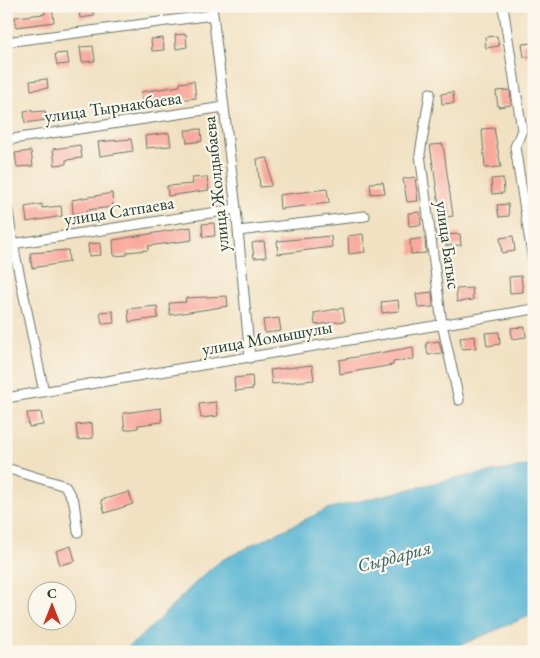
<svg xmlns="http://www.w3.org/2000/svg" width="540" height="658" font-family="'EB Garamond',serif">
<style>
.water{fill:#54b4d3;stroke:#3a7884}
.building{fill:#f9a99e}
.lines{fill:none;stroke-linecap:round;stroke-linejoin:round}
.street-casing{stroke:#687666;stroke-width:11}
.street{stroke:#fff;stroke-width:9}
.labels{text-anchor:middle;stroke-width:4.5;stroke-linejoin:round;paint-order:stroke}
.street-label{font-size:18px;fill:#1f3d34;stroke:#fbf7ec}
.water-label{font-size:19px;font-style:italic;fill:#2f6164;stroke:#fbf7ec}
</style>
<rect width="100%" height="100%" fill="#fbf7ec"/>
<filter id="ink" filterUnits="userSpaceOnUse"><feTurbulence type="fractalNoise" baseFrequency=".02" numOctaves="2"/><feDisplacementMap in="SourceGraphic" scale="10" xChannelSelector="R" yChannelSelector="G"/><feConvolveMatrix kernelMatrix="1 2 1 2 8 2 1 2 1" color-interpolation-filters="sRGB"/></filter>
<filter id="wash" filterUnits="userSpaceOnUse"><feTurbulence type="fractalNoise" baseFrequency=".0096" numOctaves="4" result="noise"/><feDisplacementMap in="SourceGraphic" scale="20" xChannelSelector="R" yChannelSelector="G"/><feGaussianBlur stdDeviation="1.12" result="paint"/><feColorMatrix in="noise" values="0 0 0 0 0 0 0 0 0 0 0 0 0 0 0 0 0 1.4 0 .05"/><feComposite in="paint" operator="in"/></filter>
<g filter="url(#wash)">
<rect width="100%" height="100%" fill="#f1e1c2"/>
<path class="water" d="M534 465V614L444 652H122C159 625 186 587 222 560L327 509 451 479Z"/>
<g id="blocks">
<path class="building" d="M44 6H52L54 22 16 27 15 17 45 14Z
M78 6H93L94 16 80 18Z
M186 34 187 47 176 49 175 35Z
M497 36 499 46 486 48 485 37Z
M163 38 164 50 152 51 151 39Z
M534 43V56L524 57 522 44Z
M93 46 95 61 82 62 80 47Z
M67 53 69 64 57 65 55 54Z
M47 79 48 88 31 90 30 81Z
M194 81 196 98 142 104 141 92 180 86V83Z
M510 90 511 105 498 107 496 91Z
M453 92 454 103 442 104 441 94Z
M32 110V112L45 111 46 120 25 123 24 111Z
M494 128 501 167 485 168 482 129Z
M201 129 202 141 187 143 185 130Z
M169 133 171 146 146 148 145 136Z
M131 139 133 151 100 156 98 142Z
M443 144 453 216 441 218 430 145Z
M80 145 82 158 66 160V164L55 165 53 149Z
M31 151 33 166 17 167 15 153Z
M268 158 271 186 260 187 257 159Z
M207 177 209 190 168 196 167 186 193 184 192 178Z
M415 177 418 201 407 202 403 179Z
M503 178 504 193 492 194 491 179Z
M383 182 385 193 371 194 370 183Z
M327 189 329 203 280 209 279 195Z
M112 193 113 207 87 210V212L73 214 72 200Z
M42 204V208L61 206 62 216 27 222 25 207Z
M508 204 509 216 499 217 497 205Z
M420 212 421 225 409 226 408 213Z
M214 223 215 236 203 237 202 224Z
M191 227 192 240 148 246V250L127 252V255L114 256 113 240Z
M363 234 365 252 349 254 348 236Z
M460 234 461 245 446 246 445 235Z
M331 236 332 247 278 254 277 241Z
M513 236 515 251 502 253 500 238Z
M425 238 426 253 411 254 410 240Z
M264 241 266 257 254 258 252 243Z
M100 243 101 255 89 256 88 244Z
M68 250 69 262 32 268 30 253Z
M521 276 523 292 510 293 509 277Z
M472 288 473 300 457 302 456 289Z
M432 292 433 307 418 308 416 294Z
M227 296 228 306 170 315 169 303 186 302 185 298Z
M398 300 399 311 382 313 381 302Z
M157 306 158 318 129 322 128 309Z
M343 308 345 321 315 325 314 313Z
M113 311 114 323 102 324 100 312Z
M279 318 281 331 265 333 263 320Z
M525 327 526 337 512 339 511 328Z
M499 332 500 344 487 346 485 333Z
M475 336 476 348 462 349 460 338Z
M439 341 442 353 428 355 426 343Z
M413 347 414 359 393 362V365L340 374 339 360Z
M312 365 314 380 272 384 270 370Z
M252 376 253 389 235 391 234 378Z
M216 402 218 416 201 418 199 404Z
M161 408 162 422 138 425V428L125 430 123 413Z
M41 412 43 425 29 427 27 413Z
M92 423 93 438 78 440 76 425Z
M129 492 133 504 105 513 101 500Z
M71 546 75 561 60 565 56 551Z"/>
</g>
</g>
<g filter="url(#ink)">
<use href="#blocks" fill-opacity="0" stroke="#687666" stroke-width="1"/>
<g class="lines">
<defs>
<path id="street" d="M212 6 236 209 250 358
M503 6 522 130 515 147 534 267
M6 42 213 15
M430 93 420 154 442 324 459 400
M6 140 224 107
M6 198 13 244 44 392
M238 231 365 216
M6 245 236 209
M6 398 534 309
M6 468 65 486 74 502 78 532"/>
</defs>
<use href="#street" class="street-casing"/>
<use href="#street" class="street"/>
</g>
</g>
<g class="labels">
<g class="street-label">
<text transform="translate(113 107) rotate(-8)" y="6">улица Тырнакбаева</text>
<text transform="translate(216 184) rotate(-96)" y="6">улица Жолдыбаева</text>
<text transform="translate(119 211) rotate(-9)" y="6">улица Сатпаева</text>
<text transform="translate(448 245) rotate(82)" y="6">улица Батыс</text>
<text transform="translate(267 338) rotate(-10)" y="6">улица Момышулы</text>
</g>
<g class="water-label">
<text transform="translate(394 556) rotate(-15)" y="7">Сырдария</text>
</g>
</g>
<rect width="540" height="658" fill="none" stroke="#fbf7ec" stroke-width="25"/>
<g transform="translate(52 606)"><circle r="24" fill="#fbf7ec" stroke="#a3ada2"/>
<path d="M0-4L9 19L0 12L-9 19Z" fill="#c8321e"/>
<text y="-8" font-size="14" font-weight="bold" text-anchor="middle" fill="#1f3d34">С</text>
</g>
</svg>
